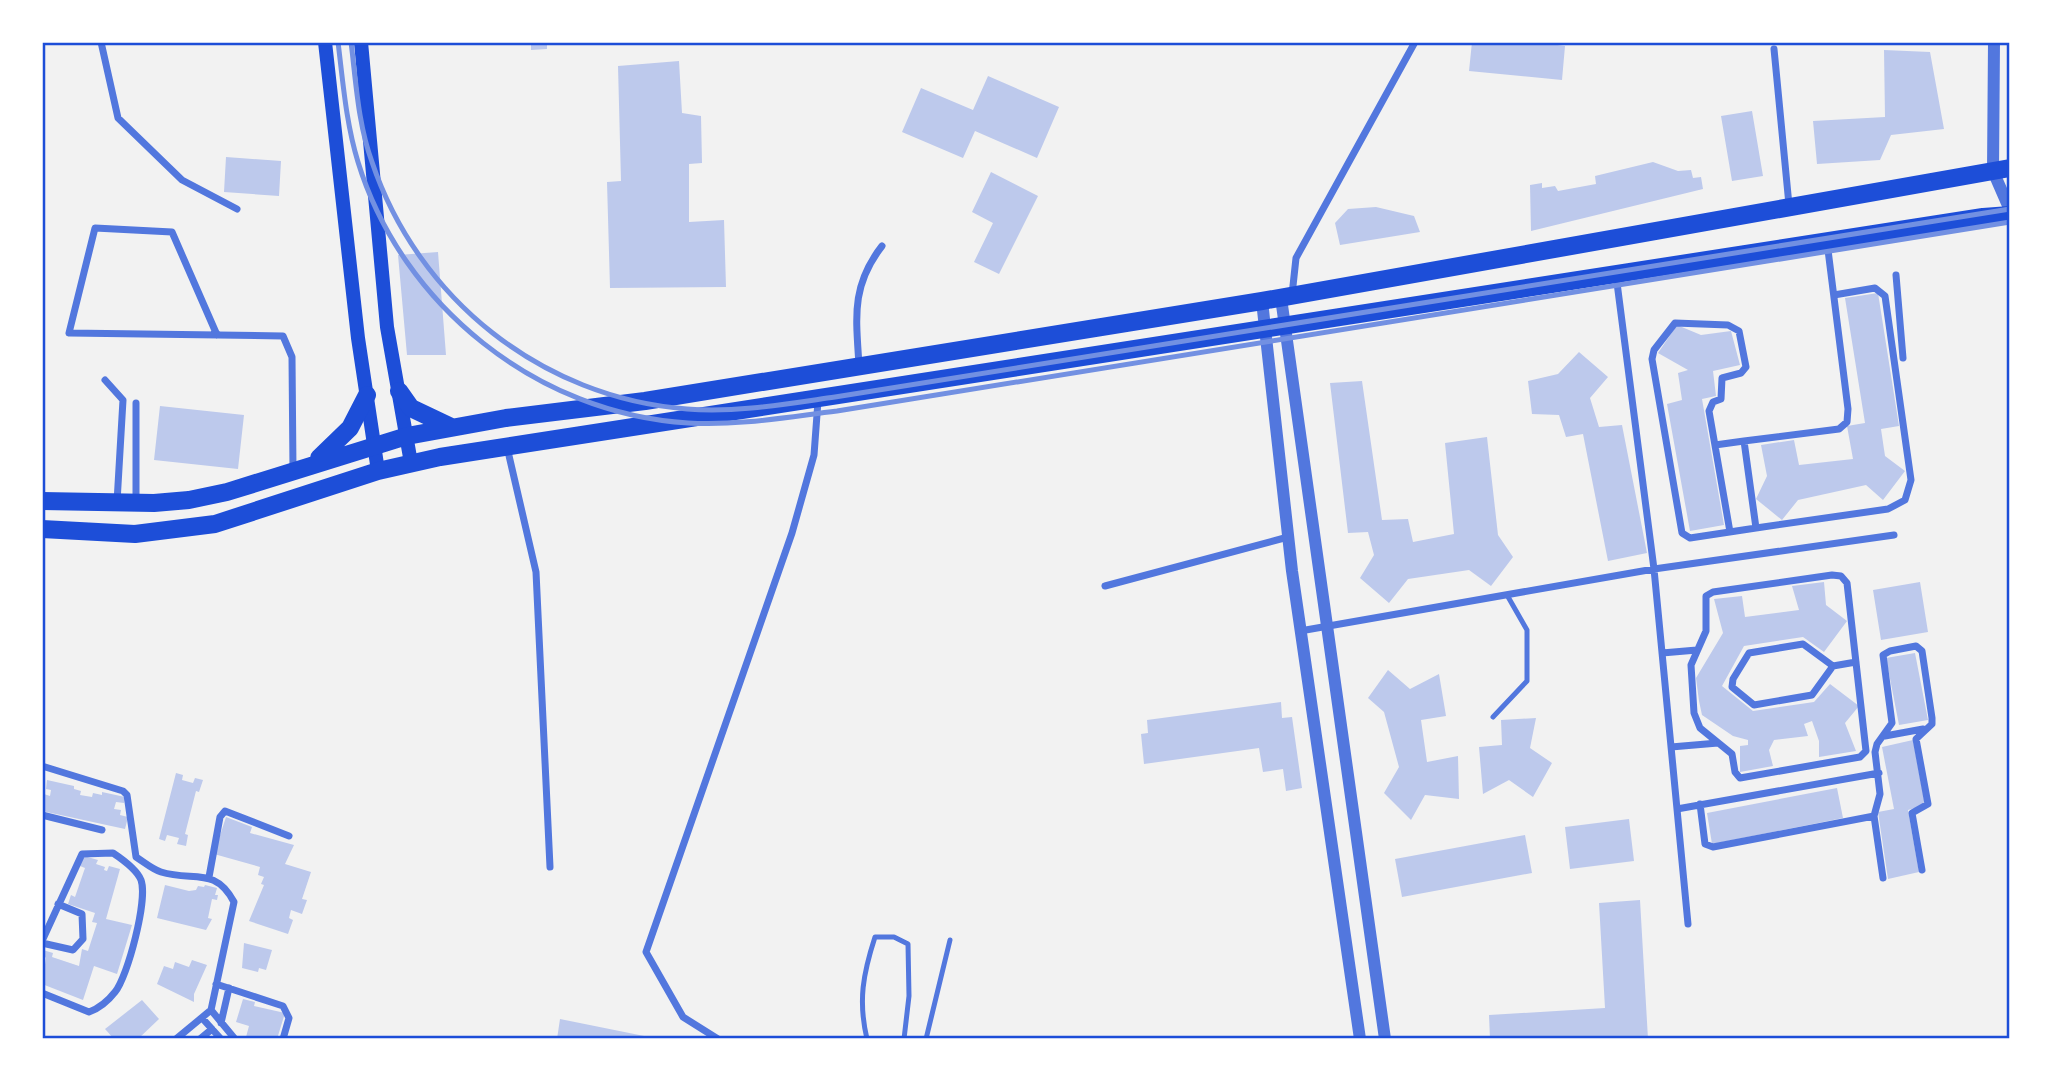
<svg xmlns="http://www.w3.org/2000/svg" width="2052" height="1081" font-family="'Titillium Web',sans-serif">
<style>
.building{fill:#bdc9ec}
.lines{fill:none;stroke-linecap:round;stroke-linejoin:round}
.service{stroke:#5277de;stroke-width:5}
.minor{stroke:#5277de;stroke-width:7}
.tertiary{stroke:#5277de;stroke-width:12}
.secondary{stroke:#1d4ed8;stroke-width:14}
.primary{stroke:#1d4ed8;stroke-width:18}
.rail{stroke:#7290e2;stroke-width:5}
.neatline{fill:none;stroke:#1d4ed8;stroke-width:2.5}
</style>
<rect width="100%" height="100%" fill="#f2f2f2"/>
<path class="building" d="M531 42H547V49L531 50Z
M1472 42H1535L1565 46 1562 80 1469 71Z
M1884 50 1930 52 1944 129 1891 135 1880 160 1817 164 1813 121 1885 117Z
M679 61 682 113 701 116 702 163 689 164V222L724 220 726 287 610 288 607 182 621 181 618 66Z
M988 76 1059 107 1037 158 975 131 963 158 902 132 921 88 973 110Z
M1752 111 1763 176 1732 181 1721 116Z
M226 157 281 161 279 196 224 192Z
M1653 162 1678 171 1691 170 1693 178 1701 177 1703 189 1531 231 1530 185 1542 183V188L1555 186 1558 191 1596 184 1595 176Z
M991 172 1038 196 999 274 974 262 993 223 972 212Z
M1376 207 1414 216 1420 232 1340 245 1335 223 1348 209Z
M438 252 446 355H407L398 255Z
M1878 293 1899 426 1881 429 1885 456 1905 471 1883 500 1866 485 1798 500 1782 520 1756 499 1767 476 1761 445 1794 440 1799 465 1853 459 1847 426 1865 423 1845 298Z
M1677 325 1701 335 1731 331 1740 365 1713 371 1716 396 1702 399 1724 525 1690 531 1667 404 1682 400 1678 373 1688 370 1658 353Z
M1579 352 1608 377 1590 398 1599 427 1622 425 1647 553 1608 561 1583 434 1566 437 1559 415 1532 414 1528 381 1558 374Z
M1362 381 1382 520 1408 519 1413 542 1454 534 1445 443 1487 437 1498 535 1513 557 1491 586 1469 570 1408 579 1389 603 1360 578 1374 555 1368 532 1348 533 1330 383Z
M160 406 244 415 238 469 154 460Z
M1824 582 1826 605 1847 621 1824 652 1803 637 1744 646 1722 686 1753 711 1814 702 1830 684 1859 706 1845 723 1856 751 1819 757V741L1812 721 1804 724 1808 736 1774 740 1769 750 1773 766 1740 772V746L1748 745V740L1733 736 1702 715 1699 701 1696 678 1723 633 1714 599 1742 596 1745 617 1799 610 1792 586Z
M1920 582 1928 632 1881 640 1873 590Z
M1915 653 1928 720 1899 725 1886 658Z
M1388 670 1410 689 1439 674 1446 716 1421 720 1427 762 1458 756 1459 799 1425 795 1411 820 1384 793 1399 767 1384 712 1368 698Z
M1281 702 1282 718 1292 717 1302 788 1286 791 1283 769 1263 772 1259 748 1144 764 1141 734 1148 733 1147 720Z
M1536 718 1530 748 1552 763 1533 797 1509 780 1483 794 1479 747 1502 745 1501 720Z
M1913 740 1925 805 1908 810 1919 872 1888 879 1878 812 1894 809 1882 747Z
M176 773 183 775 182 780 193 783 195 778 203 780 199 792 196 791 185 834 188 835 186 846 177 844 179 838 167 835 165 841 159 839Z
M47 780 74 786V789L81 791 80 795 92 797 93 793 102 795V792L125 797 124 803 116 802 114 809 121 810 120 815 128 817 125 829 42 811 44 794 50 796 51 790 46 789Z
M1837 788 1843 818 1712 844 1707 813Z
M226 817 252 827 250 833 294 845 285 864 311 872 302 899 307 900 302 914 291 910 289 918 293 920 288 934 249 921 264 885 261 884 264 877 258 875 260 867 214 854Z
M1629 819 1634 861 1570 869 1565 827Z
M1525 835 1532 873 1402 897 1395 859Z
M84 856 98 860 96 864 105 867 104 870 107 871 109 866 120 869 106 919 132 925 117 974 94 966 83 1000 42 984 46 958 42 953 43 950 53 953 52 957 79 966 82 949 88 951 97 923 92 922 95 913 68 904 71 895 75 897 85 868 80 866Z
M165 885 189 891 196 890 198 886 204 887 205 885 217 888 215 895H218L217 900 212 899 208 918 212 919 206 930 157 918Z
M1640 900 1648 1039H1490L1489 1015 1605 1008 1599 903Z
M244 943 272 950 266 970 259 968 258 972 242 968Z
M192 960 207 965 194 994V1002L157 984 164 966 173 969 175 962 189 967Z
M243 999 255 1002 254 1006 285 1013 277 1039 246 1037 249 1026 236 1022Z
M142 1000 159 1019 138 1039H114L105 1029Z
M560 1019 654 1038V1039H557Z"/>
<g class="lines">
<path class="service" d="M1493 717 1527 681V630L1507 595
M867 1039C858 1001 863 974 875 937H894L908 944 909 996 904 1039
M926 1039 950 940"/>
<path class="minor" d="M101 42 118 118 182 180 237 209
M1774 49 1789 205
M1827 242 1848 409 1847 422 1839 429 1744 441 1756 528 1888 509 1905 500 1911 480 1885 296 1875 288 1834 295
M1616 275 1654 569 1688 924
M1896 275 1903 358
M1292 295 1296 258 1415 42
M217 335 172 232 95 228 69 333 283 336 292 357 293 470
M859 365C856 317 851 286 882 246
M105 380 123 400 117 502
M136 403V502
M1715 445 1744 441
M507 447 536 572 550 867
M1730 532 1709 411 1713 402 1721 399 1722 378 1741 373 1746 367 1739 331 1728 325 1675 323 1654 350 1652 359 1682 533 1690 538 1756 528
M1832 575 1841 576 1847 583 1866 751 1860 757 1740 778 1735 772 1732 754 1700 728 1694 713 1691 665 1706 631V596L1713 592Z
M1105 586 1288 537
M1300 631 1654 569 1894 535
M1803 644 1833 666 1812 695 1754 705 1732 687 1733 679 1749 653Z
M1662 653 1697 650
M1833 666 1856 662
M1885 736 1923 729
M1671 747 1718 743
M42 766 123 791 127 795 136 857C144 862 152 869 161 872 193 882 215 866 234 902L211 1010 176 1039
M1700 804 1705 844 1713 847 1874 816
M1677 809 1879 773
M42 815 102 830
M209 877 220 817 225 811 289 836
M1883 878 1874 816 1880 794 1875 752 1877 744 1892 723 1883 655 1890 651 1916 646 1922 651 1932 718V724L1916 739 1928 804 1912 813 1922 870
M42 941 82 854 113 853C122 859 137 870 141 880 148 899 128 976 115 992 108 1001 100 1008 89 1012L42 993
M42 943 73 950 83 939 82 914 58 904
M216 984 283 1006 289 1018 283 1039
M211 1010 235 1039
M202 1018 221 1039
M221 1023 229 988
M200 1039 212 1029
M718 1039 683 1017 646 952 792 533 814 455 818 401"/>
<path class="tertiary" d="M1994 42 1993 171 2010 210
M1281 298 1385 1039
M1262 301 1292 571 1360 1039"/>
<path class="secondary" d="M325 42 358 338 378 471
M361 42 387 327 411 463"/>
<path class="primary" d="M399 391 411 408 451 427
M319 458 350 428 367 395
M42 501 154 503 189 500 227 492 407 436 506 418 645 401 1262 301 2010 168
M42 529 135 534 215 524 378 471 440 457 1983 217 2010 215"/>
<path class="rail" d="M338 42C343 82 346 123 358 162 402 306 538 414 688 423 738 426 787 417 837 411L2010 222
M351 42C356 82 358 124 372 162 418 299 542 398 687 409 736 413 786 404 835 397L2010 209"/>
</g>
<rect width="2052" height="1081" fill="none" stroke="#ffffff" stroke-width="88"/>
<rect x="44" y="44" width="1964" height="993" class="neatline"/>
</svg>
